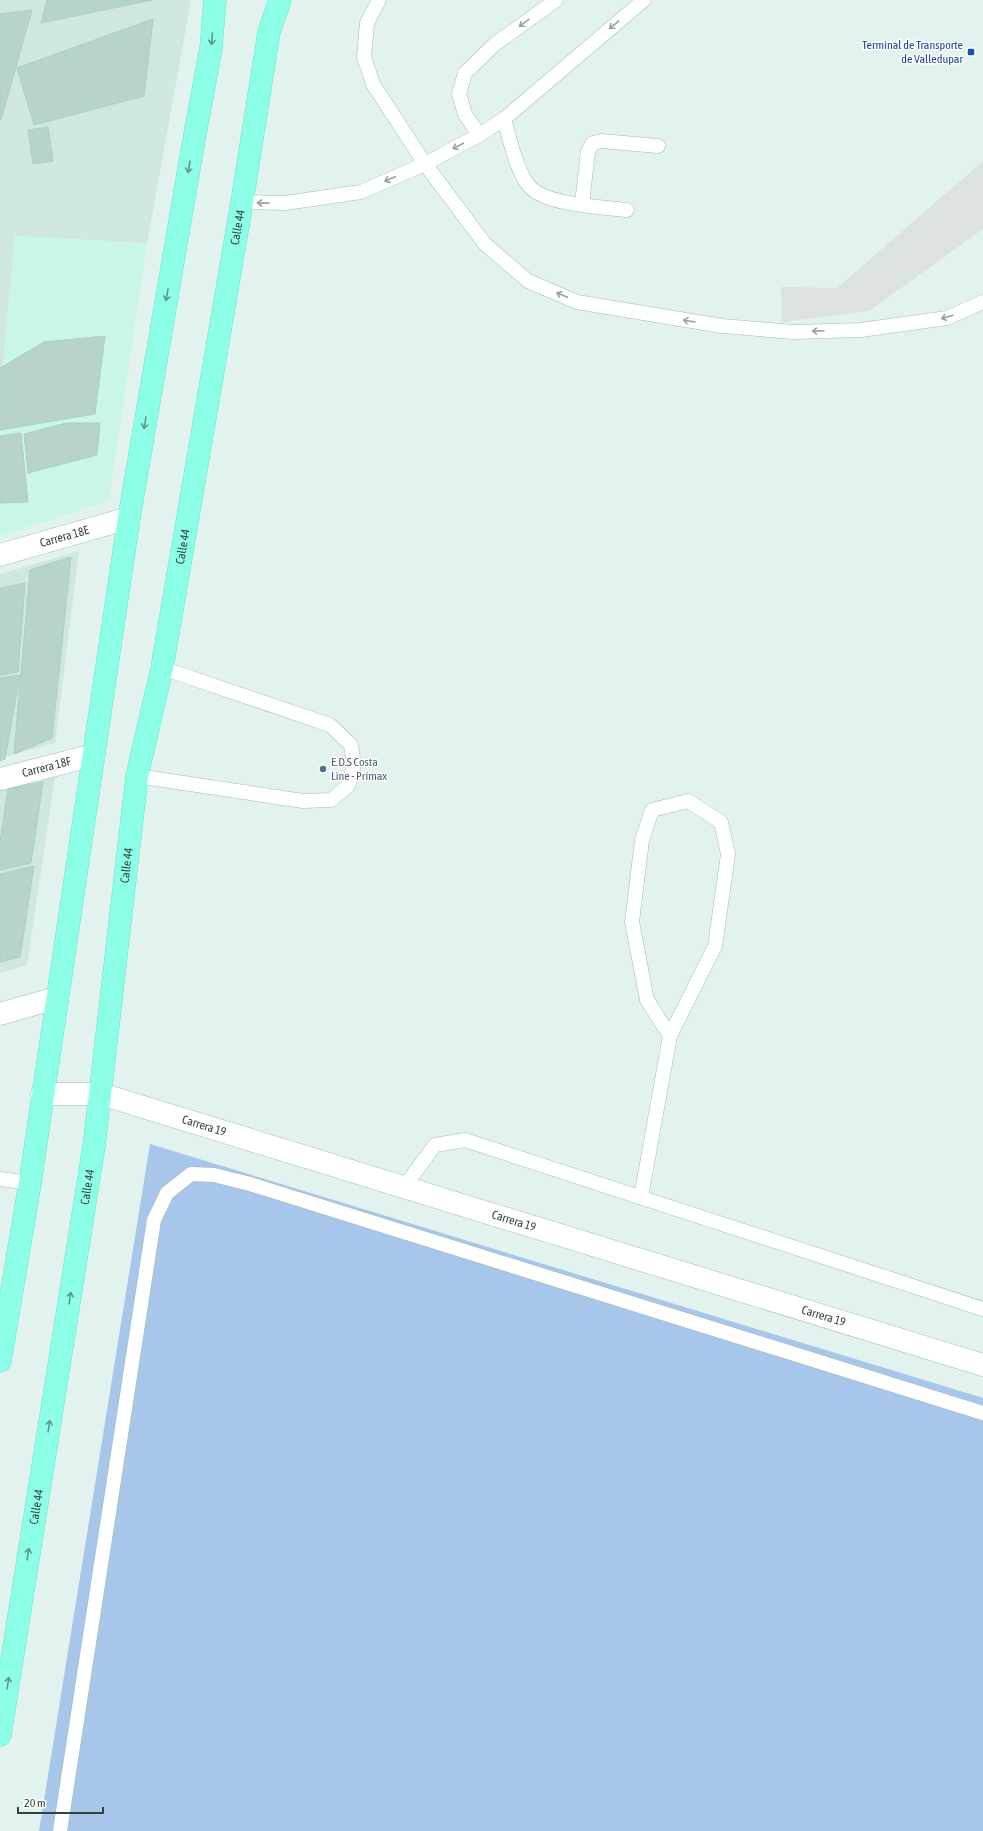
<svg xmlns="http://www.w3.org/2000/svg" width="983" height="1831" font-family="'Asap Condensed',sans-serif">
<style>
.residential{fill:#cfe6e1}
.commercial{fill:#caf6e7}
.green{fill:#a8c6e9}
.parking{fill:#dbe2df}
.building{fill:#b7d3cb;stroke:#aacfc3}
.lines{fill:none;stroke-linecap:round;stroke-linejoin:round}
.lane-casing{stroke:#a4bdb7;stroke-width:15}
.street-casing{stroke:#a4bdb7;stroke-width:23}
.primary-casing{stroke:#59e8c8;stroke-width:23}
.lane{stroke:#fff;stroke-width:14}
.street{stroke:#fff;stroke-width:22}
.primary{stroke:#8dffe7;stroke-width:22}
.oneway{stroke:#98a19e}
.oneway2{stroke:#5b988a}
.transit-dot{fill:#1a4fb4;stroke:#fff;stroke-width:1.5}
.service-dot{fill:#5c6f8a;stroke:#fff;stroke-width:1.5}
.labels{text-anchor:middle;stroke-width:3;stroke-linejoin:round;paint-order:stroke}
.transit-label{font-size:12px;fill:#164399;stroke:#fff;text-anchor:end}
.street-label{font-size:12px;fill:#32433e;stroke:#fff}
.service-label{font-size:12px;fill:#4e5e75;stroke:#fff;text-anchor:start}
</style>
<rect width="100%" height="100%" fill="#e2f2ee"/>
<path class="residential" d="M0 0H191L147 243 15 236 0 396Z
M79 551 55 743 0 758V574Z
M56 770 27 965 0 973V783Z"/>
<path class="commercial" d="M15 236 147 243 109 501 0 536V396Z"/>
<path class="green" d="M150 1144 983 1398V1831H39Z"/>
<path class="parking" d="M983 161V229L869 311 782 322 781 287 837 288Z"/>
<path class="building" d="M47 0H152L41 23Z
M32 10 1 120H0V14Z
M153 19 144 96 34 125 17 68Z
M48 127 53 161 33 164 28 130Z
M105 336 95 414 0 430V368L44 342Z
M66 423H100L97 455 28 473 24 434Z
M21 433 28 502 0 503V436Z
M71 557 52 738 14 754 30 570Z
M25 583 18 672 0 675V588Z
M20 675 5 759 0 761V678Z
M43 782 31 863 0 870V842L8 789Z
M34 866 20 957 0 962V874Z"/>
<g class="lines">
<defs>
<path id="lane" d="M379 0 367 23 364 57 373 84 425 164 485 244 528 281 577 302 722 326 793 332 861 330 947 318 983 302
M504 119C510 139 516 171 530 187 546 205 603 207 627 210
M479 135 465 114 459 94 465 73 495 44 556 0
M242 202 285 203 361 192 425 164 479 135 504 119 644 0
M582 204 588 151 593 143 601 141 658 146
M137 776 303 801 331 800 348 786 354 765 351 745 330 725 162 668
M0 1179 30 1183
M404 1187 435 1145 465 1140 983 1309
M641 1197 670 1036 715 946 728 854 721 822 688 801 652 810 642 840 632 922 647 1000 670 1036
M60 1831 154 1220 167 1193 191 1174 214 1175 250 1184 983 1413"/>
<g id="street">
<path id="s1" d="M0 555 129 518"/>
<path id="s2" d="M0 779 94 755"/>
<path d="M0 1014 56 998"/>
<path id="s3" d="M42 1094H101L983 1365"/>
</g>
<g id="primary">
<path d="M0 1361 30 1183 129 518 193 145 211 48 215 0"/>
<path id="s4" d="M0 1735 94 1146 137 776 162 668 242 202 269 32 280 0"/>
</g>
</defs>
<use href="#lane" class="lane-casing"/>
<use href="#street" class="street-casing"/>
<use href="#primary" class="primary-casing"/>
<use href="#lane" class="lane"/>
<use href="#street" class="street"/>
<use href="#primary" class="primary"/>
</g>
<defs><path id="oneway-shaft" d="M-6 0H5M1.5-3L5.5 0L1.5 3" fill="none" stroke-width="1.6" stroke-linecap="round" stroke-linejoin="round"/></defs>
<g class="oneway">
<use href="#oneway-shaft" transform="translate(524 23) rotate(144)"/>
<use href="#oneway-shaft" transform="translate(614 25) rotate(140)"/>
<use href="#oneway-shaft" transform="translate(458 146) rotate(152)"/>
<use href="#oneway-shaft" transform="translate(390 179) rotate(156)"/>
<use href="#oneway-shaft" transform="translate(263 203) rotate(-179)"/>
<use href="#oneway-shaft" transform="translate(562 295) rotate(-157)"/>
<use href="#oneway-shaft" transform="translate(947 317) rotate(164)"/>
<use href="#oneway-shaft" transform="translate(689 321) rotate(-171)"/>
<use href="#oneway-shaft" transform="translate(818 331) rotate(178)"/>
</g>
<g class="oneway2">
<use href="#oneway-shaft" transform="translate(212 39) rotate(94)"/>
<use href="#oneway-shaft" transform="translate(189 167) rotate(100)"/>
<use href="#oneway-shaft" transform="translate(167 295) rotate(100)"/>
<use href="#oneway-shaft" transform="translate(145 423) rotate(100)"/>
<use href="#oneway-shaft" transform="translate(70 1298) rotate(-81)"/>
<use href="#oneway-shaft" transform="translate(49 1426) rotate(-81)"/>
<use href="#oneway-shaft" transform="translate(28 1554) rotate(-81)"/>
<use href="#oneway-shaft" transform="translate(8 1683) rotate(-81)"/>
</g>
<rect class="transit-dot" x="967" y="48" width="8" height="8" rx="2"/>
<circle class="service-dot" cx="323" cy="769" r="4"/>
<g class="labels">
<g class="transit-label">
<text x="963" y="49">Terminal de Transporte<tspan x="963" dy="14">de Valledupar</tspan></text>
</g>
<g class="street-label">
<text dy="4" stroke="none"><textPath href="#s4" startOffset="1527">Calle 44</textPath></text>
<text dy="4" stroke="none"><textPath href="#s1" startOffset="67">Carrera 18E</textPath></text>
<text dy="4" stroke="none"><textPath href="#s4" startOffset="1203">Calle 44</textPath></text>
<text dy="4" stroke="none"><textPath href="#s2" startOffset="48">Carrera 18F</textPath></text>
<text dy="4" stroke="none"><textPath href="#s4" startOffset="879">Calle 44</textPath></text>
<text dy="4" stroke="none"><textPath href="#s3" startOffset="167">Carrera 19</textPath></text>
<text dy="4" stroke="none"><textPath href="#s4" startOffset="555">Calle 44</textPath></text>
<text dy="4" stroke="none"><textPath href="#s3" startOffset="491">Carrera 19</textPath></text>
<text dy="4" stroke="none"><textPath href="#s3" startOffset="815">Carrera 19</textPath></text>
<text dy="4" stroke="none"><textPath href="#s4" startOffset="231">Calle 44</textPath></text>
</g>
<g class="service-label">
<text x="331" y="766">E.D.S Costa<tspan x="331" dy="14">Line - Primax</tspan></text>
</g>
</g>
<path d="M18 1807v6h85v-6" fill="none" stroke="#32433e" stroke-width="2"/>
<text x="24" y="1807" font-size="12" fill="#32433e" stroke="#ffffff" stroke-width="3" paint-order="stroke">20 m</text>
</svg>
